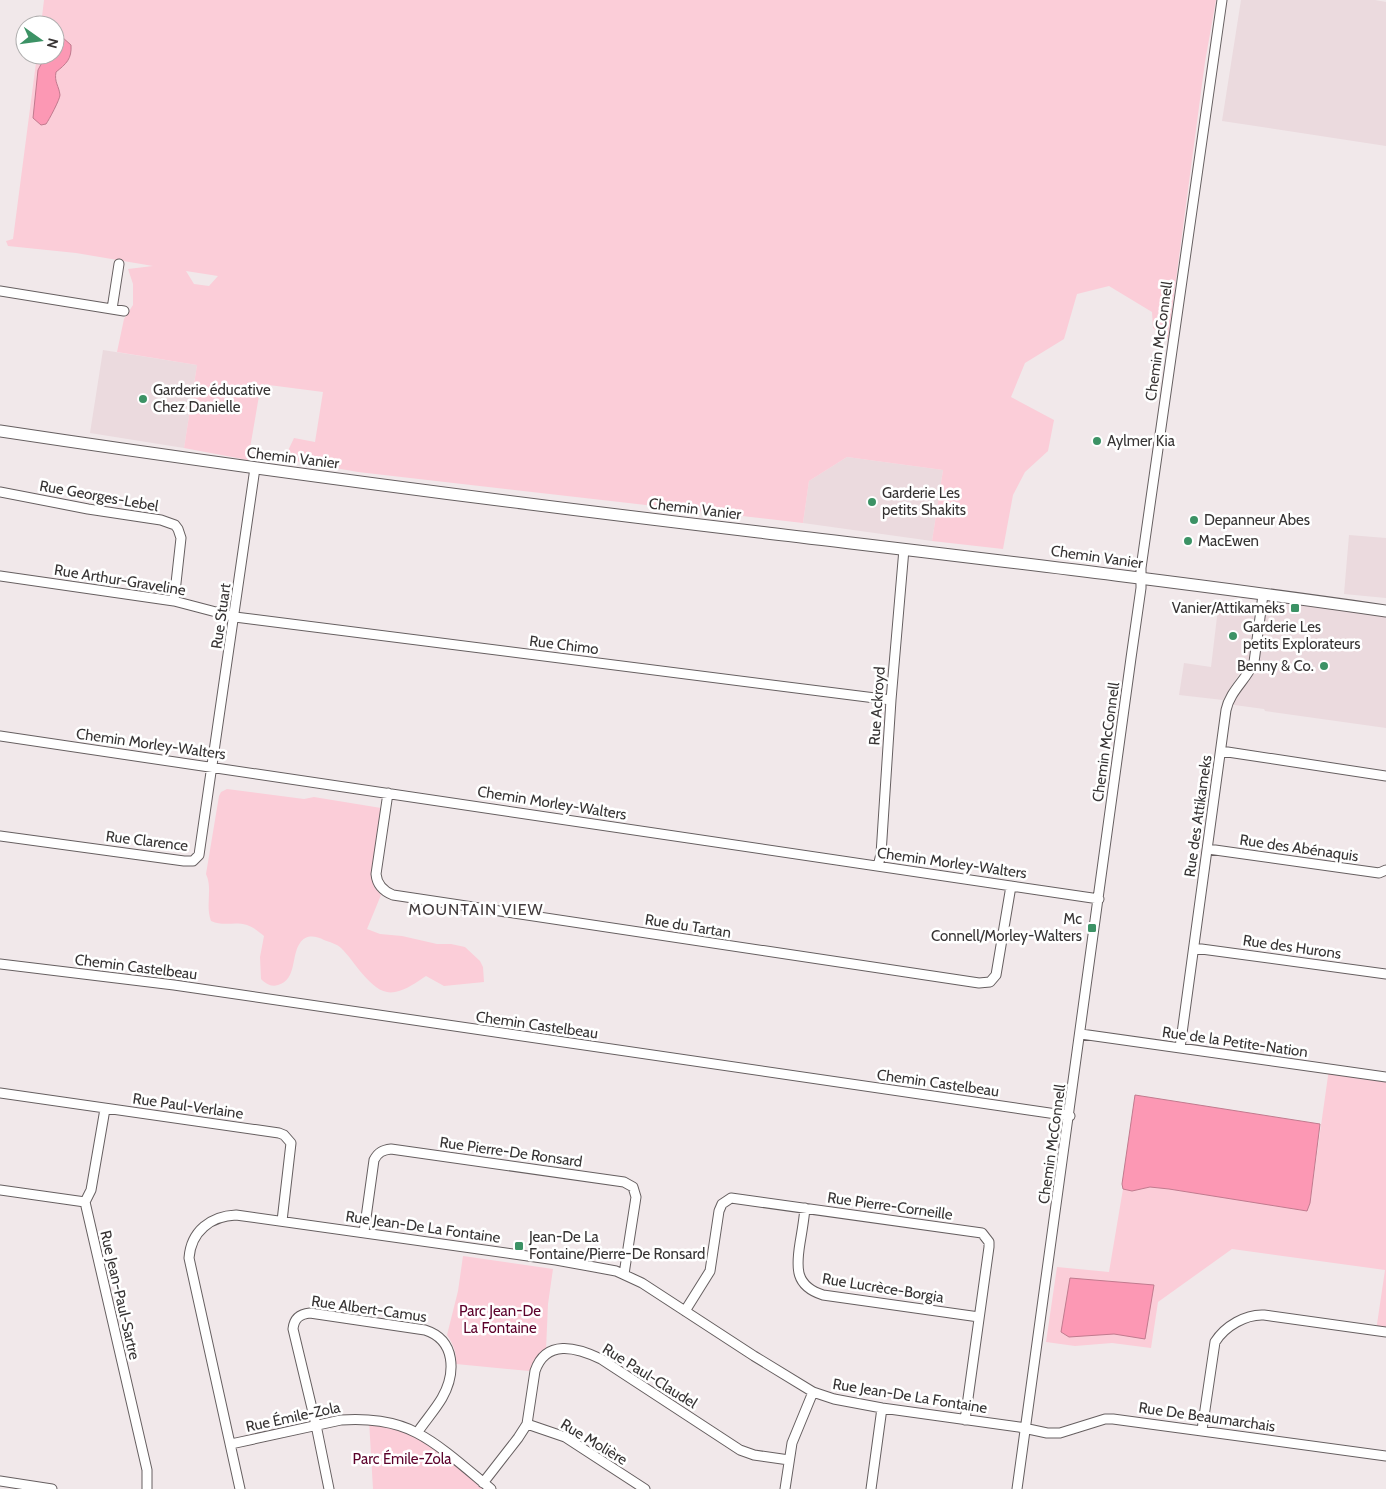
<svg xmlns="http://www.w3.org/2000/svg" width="1386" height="1489" font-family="Cabin,sans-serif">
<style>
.built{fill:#ebdade}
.green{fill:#fbcdd8;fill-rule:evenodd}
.water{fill:#fc98b4;stroke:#c17a8e}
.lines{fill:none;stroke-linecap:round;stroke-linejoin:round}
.minor-casing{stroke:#665f60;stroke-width:11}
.major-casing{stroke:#665f60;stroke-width:13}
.minor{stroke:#fff;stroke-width:9}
.major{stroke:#fff;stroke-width:11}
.poi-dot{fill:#3c9265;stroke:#fff;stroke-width:2}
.labels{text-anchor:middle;stroke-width:5;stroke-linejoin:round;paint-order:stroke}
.street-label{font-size:15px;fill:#373434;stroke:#fff}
.poi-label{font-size:15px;fill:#373434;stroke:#fff;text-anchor:start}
.park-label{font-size:15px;fill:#5c022b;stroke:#fff}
.neighbourhood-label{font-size:16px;letter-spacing:1px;fill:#443d3e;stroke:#fff}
</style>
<rect width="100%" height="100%" fill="#f1e8ea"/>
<path class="built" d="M1241 0H1375L1386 2V146L1222 121Z
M103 350 197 365 184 448 90 433Z
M847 457 943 470 932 541 803 523 809 481Z
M1349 535 1386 538V598L1344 594Z
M1263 595 1386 611V728L1265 711 1264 709 1227 704 1249 672Z
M1219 600 1247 604 1254 614 1249 658 1223 700 1179 695 1184 663 1211 667Z"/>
<path class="green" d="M44 0H1216L1205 62 1168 340 1153 328 1152 312 1109 286 1077 294 1064 339 1025 363 1011 397 1054 420 1048 451 1025 472 1013 495 1003 549 932 541 943 470 847 457 809 481 803 523 358 472 284 459 294 438 315 442 323 392 261 384 248 460 184 448 197 365 117 352 124 319 133 305V284L128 269 153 266 76 253 8 246 6 241 13 239 37 55H55V25H41ZM186 271 218 276 209 286 194 284Z
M227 789 304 799 314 797 381 808 372 873 374 887 381 895 367 929 380 934 402 936 437 944H451L465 947 480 961 483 967 484 982 444 986 426 976C417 982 406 990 395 992 373 997 355 961 341 948 337 944 329 942 324 940 316 936 306 934 300 943 291 955 297 980 278 985 271 987 266 984 261 979L260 957 264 936C259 932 253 927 247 925 233 921 225 927 211 921 205 905 213 889 206 874L219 796 221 792Z
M1329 1069 1386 1077V1332L1376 1331 1385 1270 1232 1249 1158 1302 1151 1348 1112 1343 1075 1346 1046 1342 1057 1267 1109 1272 1123 1189 1132 1191 1151 1187 1169 1189 1307 1211 1310 1203Z
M463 1256 553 1269 548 1304 546 1350 534 1360 529 1371 456 1364C457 1353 453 1344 447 1335L458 1291Z
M369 1420 417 1433 491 1489H373Z"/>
<path class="water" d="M55 36 62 37 71 45C72 59 66 64 56 72 54 82 59 86 60 95 60 99 49 120 46 124L41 125 33 118 38 70 46 55H55Z
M1135 1095 1320 1124 1310 1203 1307 1211 1169 1189 1150 1187 1132 1191 1123 1189 1122 1184Z
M1070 1278 1154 1285 1145 1339 1114 1334 1069 1337 1061 1332Z"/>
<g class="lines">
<defs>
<path id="minor" d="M0 291 124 311
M112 309 119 264
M0 492 88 509 161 520 175 525 178 529 181 538 174 601
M0 576 174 601 235 617 891 700
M0 736 1099 899
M1221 751 1386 776
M388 793 376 874C377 885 383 891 393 895L979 983 990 982 996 975 1011 886
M0 836 184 861H193L199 855 255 468
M1208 849 1372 872 1379 873 1386 870
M878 866 881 854 891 700 904 549
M1194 948 1386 974
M0 964 174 985 1070 1116
M1081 1034 1386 1077
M1180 1048 1226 710C1230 691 1247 679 1254 662L1263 595
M0 1093 279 1133 284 1135 291 1143 282 1221
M105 1109 91 1190 85 1202 147 1470V1489
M0 1190 85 1202
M805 1208C804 1220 802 1231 800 1243 796 1268 795 1286 823 1295L979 1317
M364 1232 374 1160C378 1152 383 1150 391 1149L624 1182 633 1187 636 1197 624 1274
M685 1311 710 1271 719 1211 722 1204 731 1198 982 1233 989 1242V1247L965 1420
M527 1424 565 1437 645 1489
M1202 1430 1215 1342C1225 1326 1246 1314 1264 1315L1386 1332
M231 1444 341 1420C366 1418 395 1421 417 1433 442 1446 469 1471 491 1489
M0 1481 52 1489
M483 1483 518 1438 527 1424 535 1371C546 1339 576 1347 601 1359L740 1450 754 1455 789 1460
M240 1489 189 1258C191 1231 211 1216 236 1215L556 1260 616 1271 642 1283 754 1356 813 1392 834 1399 882 1408 1019 1427 1047 1433H1060L1105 1419H1113L1386 1456
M329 1489 316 1425 293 1329C294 1319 299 1314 310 1313L425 1330C456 1340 456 1373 442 1398 435 1410 425 1421 417 1433
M785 1489 792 1443 813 1392
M871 1489 882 1408
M1017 1489 1131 658 1141 588V568L1222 0"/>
<path id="major" d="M0 431C252 469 505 502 759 532 968 557 1177 581 1386 611"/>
</defs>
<use href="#minor" class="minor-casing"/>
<use href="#major" class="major-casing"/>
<use href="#minor" class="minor"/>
<use href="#major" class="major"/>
</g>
<g class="poi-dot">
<circle cx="143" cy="399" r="5"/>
<circle cx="1097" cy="441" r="5"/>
<circle cx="872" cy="502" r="5"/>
<circle cx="1194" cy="520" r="5"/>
<circle cx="1188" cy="541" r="5"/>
<rect x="1290" y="603" width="10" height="10" rx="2.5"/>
<circle cx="1233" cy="636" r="5"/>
<circle cx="1324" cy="666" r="5"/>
<rect x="1087" y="923" width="10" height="10" rx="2.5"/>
<rect x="514" y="1241" width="10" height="10" rx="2.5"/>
</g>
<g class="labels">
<g class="street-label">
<text transform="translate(1159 341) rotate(-82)" y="5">Chemin McConnell</text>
<text transform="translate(293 458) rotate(7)" y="5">Chemin Vanier</text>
<text transform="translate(99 496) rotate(10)" y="5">Rue Georges-Lebel</text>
<text transform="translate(695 509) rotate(7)" y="5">Chemin Vanier</text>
<text transform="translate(1097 557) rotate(8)" y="5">Chemin Vanier</text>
<text transform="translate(120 580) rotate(9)" y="5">Rue Arthur-Graveline</text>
<text transform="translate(221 616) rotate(-82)" y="5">Rue Stuart</text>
<text transform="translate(564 645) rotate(7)" y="5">Rue Chimo</text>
<text transform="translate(877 706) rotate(-86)" y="5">Rue Ackroyd</text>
<text transform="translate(1106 742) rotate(-82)" y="5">Chemin McConnell</text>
<text transform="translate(151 744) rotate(8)" y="5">Chemin Morley-Walters</text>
<text transform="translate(552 803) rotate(9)" y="5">Chemin Morley-Walters</text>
<text transform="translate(1198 816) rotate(-82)" y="5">Rue des Attikameks</text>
<text transform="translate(147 841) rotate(7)" y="5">Rue Clarence</text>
<text transform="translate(1299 848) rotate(8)" y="5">Rue des Abénaquis</text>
<text transform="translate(952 863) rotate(8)" y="5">Chemin Morley-Walters</text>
<text transform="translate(688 926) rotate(9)" y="5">Rue du Tartan</text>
<text transform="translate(1292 947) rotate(8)" y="5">Rue des Hurons</text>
<text transform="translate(136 967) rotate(7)" y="5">Chemin Castelbeau</text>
<text transform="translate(537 1025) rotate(8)" y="5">Chemin Castelbeau</text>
<text transform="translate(1235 1042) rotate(8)" y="5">Rue de la Petite-Nation</text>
<text transform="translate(938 1083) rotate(8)" y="5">Chemin Castelbeau</text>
<text transform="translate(188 1106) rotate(8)" y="5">Rue Paul-Verlaine</text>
<text transform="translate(1052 1144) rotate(-82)" y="5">Chemin McConnell</text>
<text transform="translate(511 1152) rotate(8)" y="5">Rue Pierre-De Ronsard</text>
<text transform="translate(890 1206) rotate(8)" y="5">Rue Pierre-Corneille</text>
<text transform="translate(423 1227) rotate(8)" y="5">Rue Jean-De La Fontaine</text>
<text transform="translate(883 1288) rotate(9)" y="5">Rue Lucrèce-Borgia</text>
<text transform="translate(120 1295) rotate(77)" y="5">Rue Jean-Paul-Sartre</text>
<text transform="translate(369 1309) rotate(8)" y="5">Rue Albert-Camus</text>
<text transform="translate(650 1376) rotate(32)" y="5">Rue Paul-Claudel</text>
<text transform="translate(910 1396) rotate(9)" y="5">Rue Jean-De La Fontaine</text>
<text transform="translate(293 1417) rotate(-12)" y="5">Rue Émile-Zola</text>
<text transform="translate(1207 1417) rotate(8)" y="5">Rue De Beaumarchais</text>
<text transform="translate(594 1442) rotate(31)" y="5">Rue Molière</text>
</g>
<g class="poi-label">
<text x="153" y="395">Garderie éducative<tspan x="153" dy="17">Chez Danielle</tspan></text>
<text x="1107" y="446">Aylmer Kia</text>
<text x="882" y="498">Garderie Les<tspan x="882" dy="17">petits Shakits</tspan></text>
<text x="1204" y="525">Depanneur Abes</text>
<text x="1198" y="546">MacEwen</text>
<text x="1285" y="613" text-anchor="end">Vanier/Attikameks</text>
<text x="1243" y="632">Garderie Les<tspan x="1243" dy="17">petits Explorateurs</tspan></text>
<text x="1314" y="671" text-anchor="end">Benny &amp; Co.</text>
<text x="1082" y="924" text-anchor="end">Mc<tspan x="1082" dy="17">Connell/Morley-Walters</tspan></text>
<text x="529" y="1242">Jean-De La<tspan x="529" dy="17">Fontaine/Pierre-De Ronsard</tspan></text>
</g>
<g class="park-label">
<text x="500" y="1316">Parc Jean-De<tspan x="500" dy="17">La Fontaine</tspan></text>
<text x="402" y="1464">Parc Émile-Zola</text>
</g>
<g class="neighbourhood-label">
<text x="476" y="915">MOUNTAIN VIEW</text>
</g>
</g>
<g transform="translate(40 40) rotate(104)"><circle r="24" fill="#ffffff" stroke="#afaeae"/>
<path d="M0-4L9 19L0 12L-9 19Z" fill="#3c9265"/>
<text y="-8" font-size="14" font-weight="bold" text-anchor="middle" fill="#373434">N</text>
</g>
</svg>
